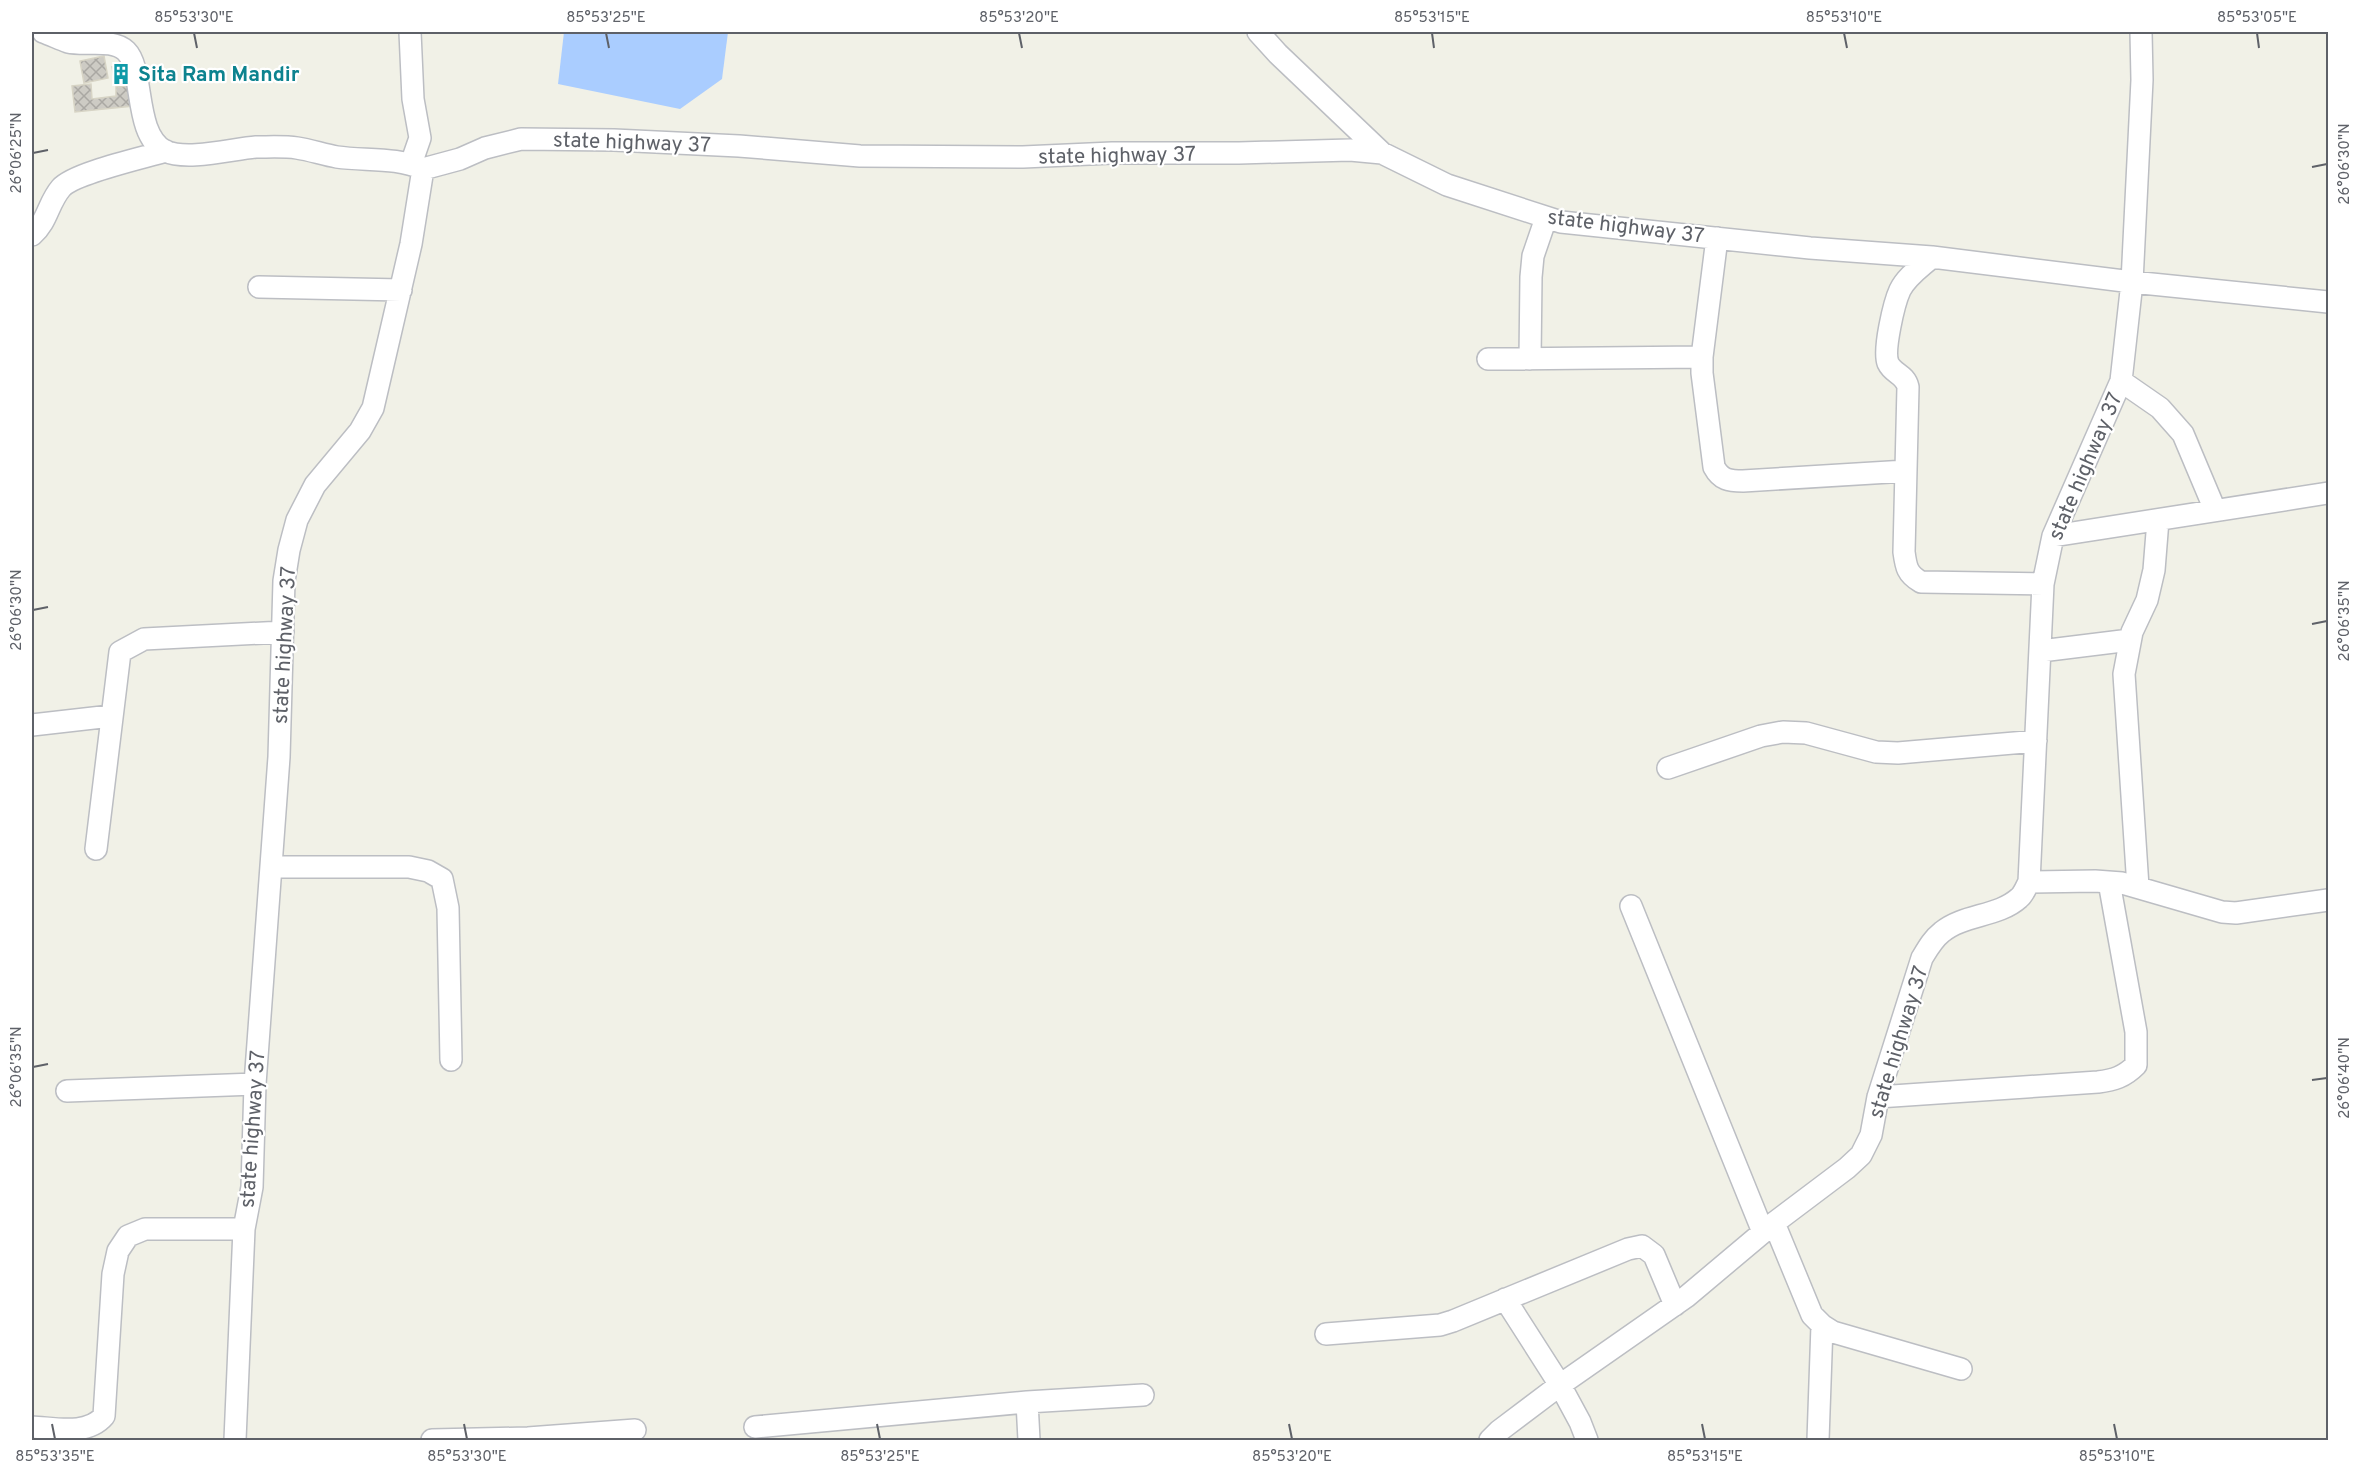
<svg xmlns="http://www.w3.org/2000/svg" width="2360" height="1472" font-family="Overpass,sans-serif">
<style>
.water{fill:#aacdff}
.building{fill:url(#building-cross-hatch);stroke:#d7d4c5;stroke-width:1.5}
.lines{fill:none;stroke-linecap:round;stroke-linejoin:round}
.minor-casing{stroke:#bcbec3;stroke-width:24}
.minor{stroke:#fff;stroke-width:21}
.ticks{fill:none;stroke:#5e6168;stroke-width:2}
.labels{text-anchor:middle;stroke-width:4.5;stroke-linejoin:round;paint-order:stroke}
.culture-label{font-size:21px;font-weight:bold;fill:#0d838f;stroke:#fff;text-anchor:start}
.street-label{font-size:21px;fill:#5e6168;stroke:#fff}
.neatline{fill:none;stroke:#5e6168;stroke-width:2}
.ticks-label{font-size:15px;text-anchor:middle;fill:#5e6168}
</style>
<defs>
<pattern id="building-cross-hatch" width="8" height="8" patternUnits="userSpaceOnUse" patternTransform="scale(1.5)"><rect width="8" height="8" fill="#cdcbc4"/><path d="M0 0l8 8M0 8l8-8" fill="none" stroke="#aaa8a3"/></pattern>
</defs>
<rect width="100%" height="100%" fill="#f1f1e7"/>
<path class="water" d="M564 32H728L722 79 680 109 558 84Z"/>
<path class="building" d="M104 56 108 78 84 83 80 61Z
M127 65 130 80 115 83 112 67Z
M91 84 92 99 116 96V87L130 86 133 106 75 112 72 86Z"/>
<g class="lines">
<defs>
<path id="minor" d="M43 32C51 35 60 39 68 42 86 46 112 38 126 51 145 70 133 134 165 151 187 161 232 149 256 147 269 147 284 146 297 148 311 150 324 155 337 157 365 161 397 157 423 169
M410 32 413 99 420 138 411 164
M1258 32 1278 54 1382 153
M32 235C48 221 48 203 61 188 74 173 143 158 166 151
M1717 238 1702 357V373L1714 467C1721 480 1729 481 1743 481L1906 471
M1932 257C1921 267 1907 276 1900 290 1894 303 1883 350 1888 363 1893 374 1905 374 1908 387L1904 552C1906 567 1907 574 1921 582L2043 584
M259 287 401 290
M1488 359 1702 357
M1530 359 1531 277 1533 256 1546 218
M2121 381 2160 408 2183 434 2215 510
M2053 536 2328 493
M2041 651 2130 640
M32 725 111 716
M1668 768 1761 736 1783 732 1806 733 1876 752 1898 753 2036 741
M96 849 120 652 144 639 283 632
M272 867H409L428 871 442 879 448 908 451 1060
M2029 882 2095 881 2122 883 2222 912 2236 913 2328 900
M2138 887 2124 674 2132 632 2147 600 2154 570 2158 520
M1631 906 1763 1232
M67 1091 255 1084
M1878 1097 2098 1082C2114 1080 2124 1077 2136 1065V1032L2109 882
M1774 1223 1812 1315 1822 1325 1833 1332 1961 1369
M1505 1299 1560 1385 1580 1422 1587 1440
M1326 1334 1440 1325 1453 1321 1628 1249 1642 1246 1654 1255 1675 1305
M1027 1402 1029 1440
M32 1427C55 1428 87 1436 104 1416L113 1274 118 1251 128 1236 145 1229H244
M755 1427 1027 1402 1143 1395
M235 1440 244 1229 252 1187 255 1084 279 757 284 581 289 550 297 520 315 485 360 431 373 408 411 244 423 169 460 159 485 148 521 139 614 140 739 146 860 156 1023 157 1112 153H1239L1350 150 1382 153 1447 185 1561 222 1810 248 1932 257 2132 282 2328 302
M432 1440 528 1438 635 1430
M1490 1440 1499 1431 1560 1385 1686 1297 1774 1223 1847 1168 1861 1155 1871 1135 1878 1097 1922 958C1928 948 1933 939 1942 932 1964 914 1998 917 2019 898 2024 894 2026 887 2029 882L2043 584 2053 536 2121 381 2132 282 2142 80 2141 32
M1818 1440 1822 1325"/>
</defs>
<use href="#minor" class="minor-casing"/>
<use href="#minor" class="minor"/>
</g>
<path class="ticks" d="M194 33 197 48M606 33 609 48M1019 33 1022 48M1432 33 1434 48M1844 33 1847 48M2257 33 2259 48M33 153 48 150M2312 167 2327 164M33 610 48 607M2312 624 2327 621M33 1067 48 1064M2312 1080 2327 1078M52 1424 55 1439M464 1424 467 1439M877 1424 880 1439M1289 1424 1292 1439M1702 1424 1705 1439M2114 1424 2117 1439"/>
<defs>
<symbol id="building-bare" viewBox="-9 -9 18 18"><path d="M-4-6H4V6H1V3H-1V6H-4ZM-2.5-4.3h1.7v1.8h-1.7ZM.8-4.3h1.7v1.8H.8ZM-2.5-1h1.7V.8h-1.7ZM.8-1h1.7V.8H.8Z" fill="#0f9aa8" stroke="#fff" stroke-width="2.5" paint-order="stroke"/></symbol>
</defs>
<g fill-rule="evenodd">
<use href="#building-bare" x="106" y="59" width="30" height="30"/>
</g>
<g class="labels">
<g class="culture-label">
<text x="138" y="81">Sita Ram Mandir</text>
</g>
<g class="street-label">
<text transform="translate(632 142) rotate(2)" y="7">state highway 37</text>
<text transform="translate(1117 155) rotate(-1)" y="7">state highway 37</text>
<text transform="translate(1626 226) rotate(7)" y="7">state highway 37</text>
<text transform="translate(2085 466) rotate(-67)" y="7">state highway 37</text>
<text transform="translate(284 645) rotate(-87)" y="7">state highway 37</text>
<text transform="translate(1898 1042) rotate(-73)" y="7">state highway 37</text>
<text transform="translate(252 1129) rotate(-86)" y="7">state highway 37</text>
</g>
</g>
<rect width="2360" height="1472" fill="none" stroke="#ffffff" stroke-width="66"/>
<rect x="33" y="33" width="2294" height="1406" class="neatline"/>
<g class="ticks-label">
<text x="194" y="22">85°53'30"E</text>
<text x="606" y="22">85°53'25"E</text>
<text x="1019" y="22">85°53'20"E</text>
<text x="1432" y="22">85°53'15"E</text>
<text x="1844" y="22">85°53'10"E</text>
<text x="2257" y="22">85°53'05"E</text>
<text transform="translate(16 153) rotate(-90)" y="5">26°06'25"N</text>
<text transform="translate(2344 164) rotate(-90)" y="5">26°06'30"N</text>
<text transform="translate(16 610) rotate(-90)" y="5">26°06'30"N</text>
<text transform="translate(2344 621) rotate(-90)" y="5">26°06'35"N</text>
<text transform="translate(16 1067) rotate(-90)" y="5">26°06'35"N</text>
<text transform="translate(2344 1078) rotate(-90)" y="5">26°06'40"N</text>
<text x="55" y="1461">85°53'35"E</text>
<text x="467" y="1461">85°53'30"E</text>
<text x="880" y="1461">85°53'25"E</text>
<text x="1292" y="1461">85°53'20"E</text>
<text x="1705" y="1461">85°53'15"E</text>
<text x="2117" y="1461">85°53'10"E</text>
</g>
</svg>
